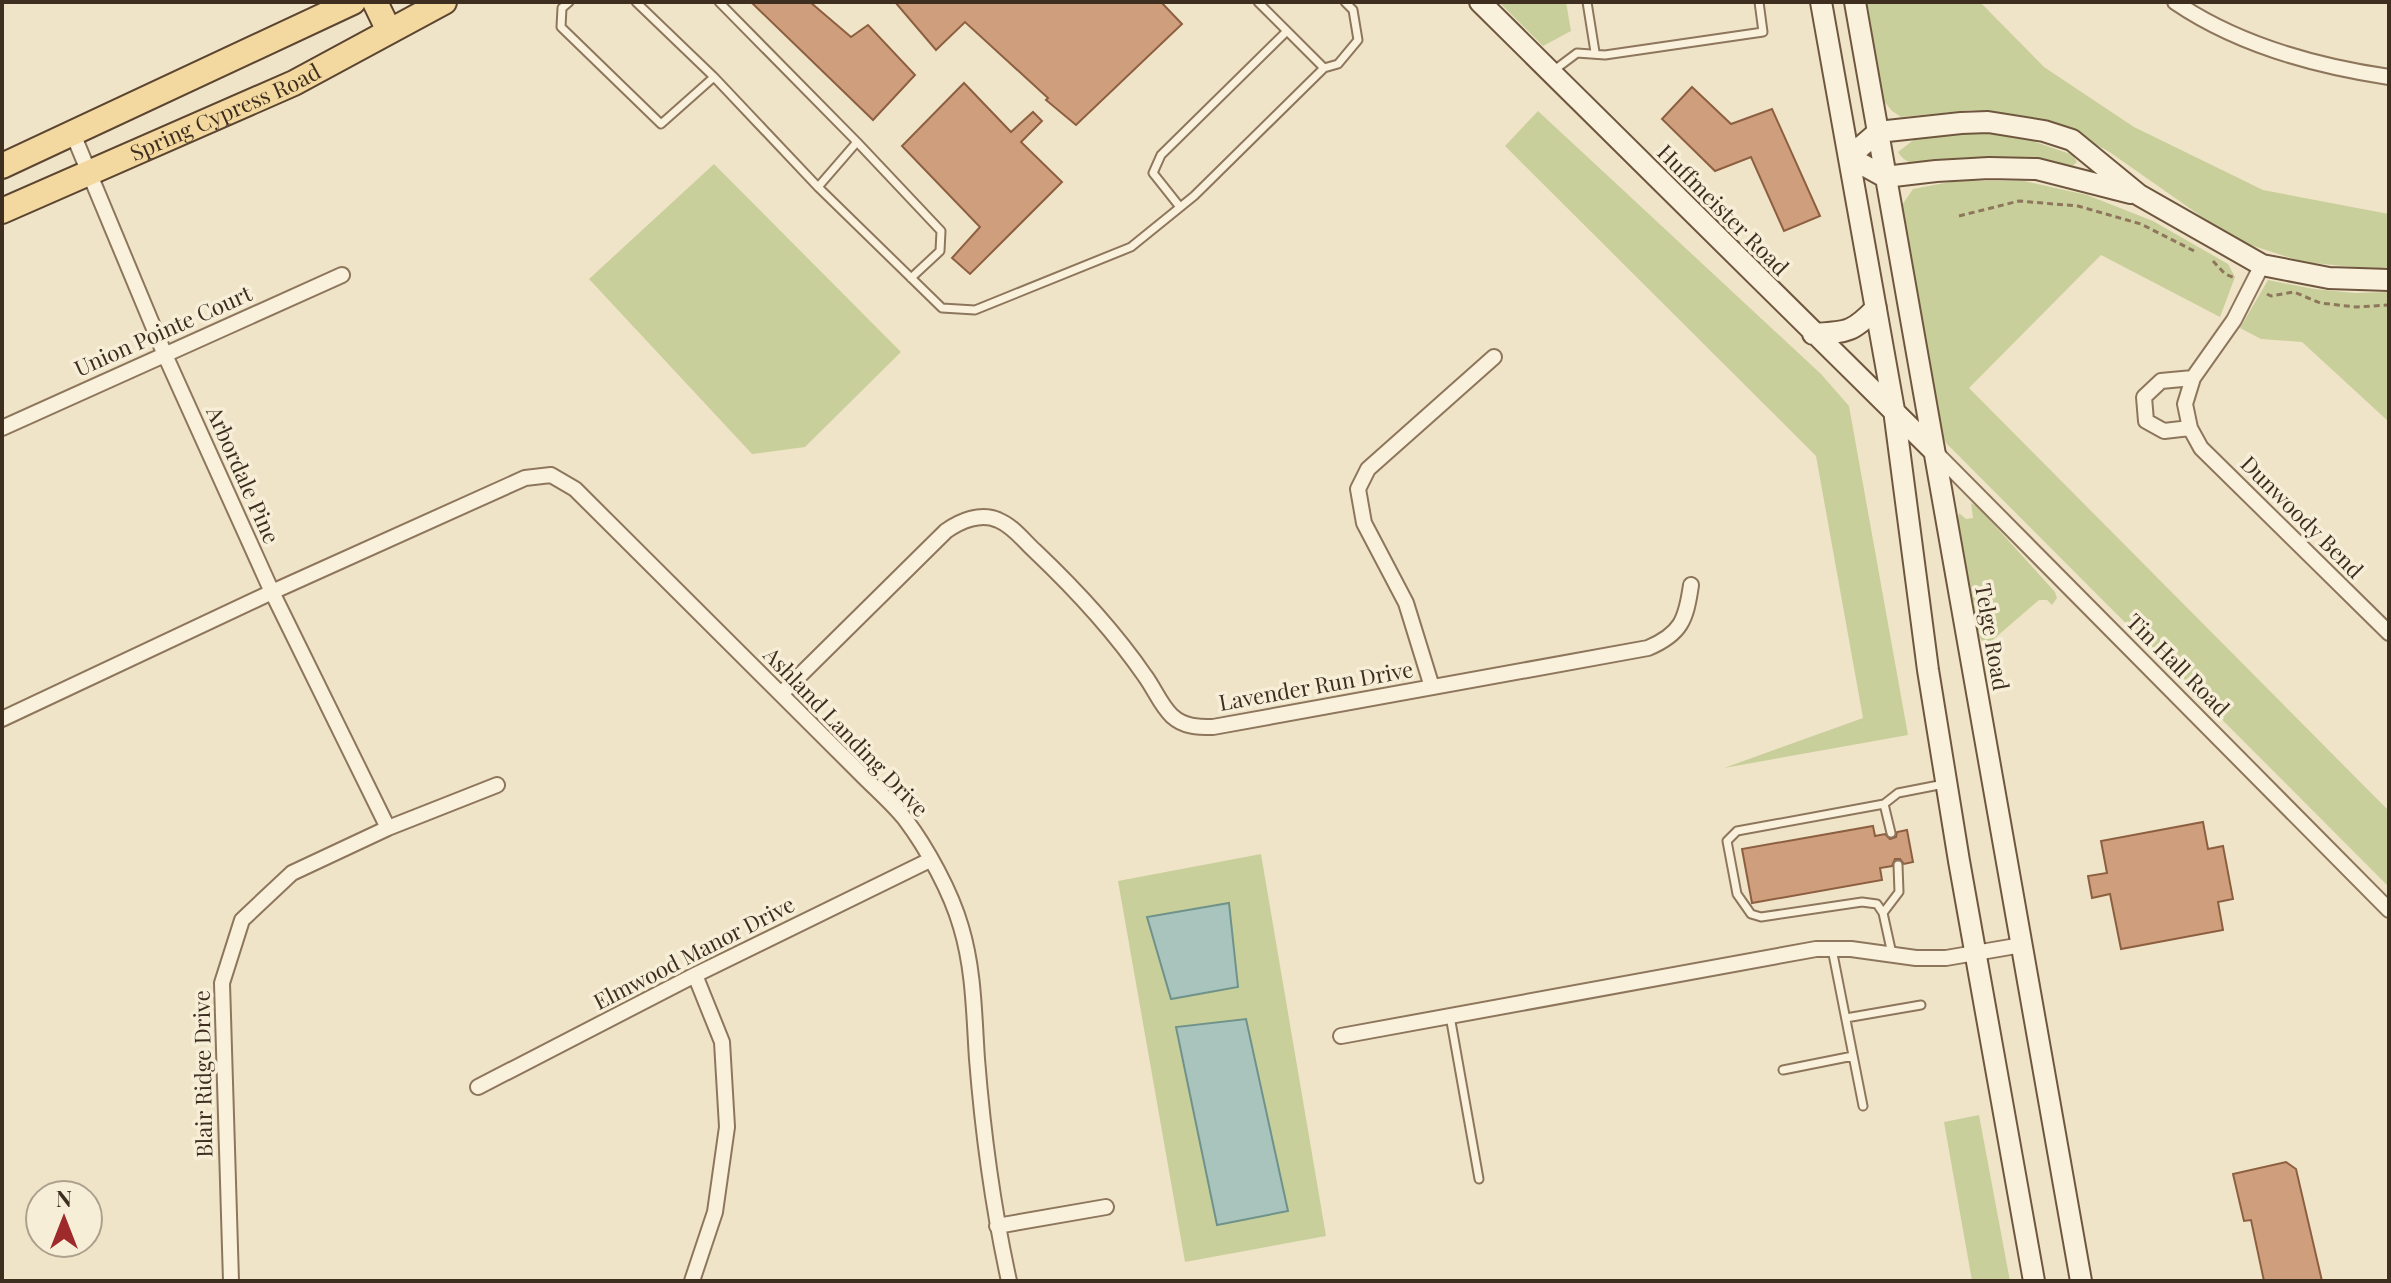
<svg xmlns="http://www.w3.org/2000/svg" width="2391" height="1283" font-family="'Playfair Display',serif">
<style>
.green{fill:#c9cf9b}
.water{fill:#a9c4bc;stroke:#6f938a;stroke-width:2}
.building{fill:#cf9f7d;stroke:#8d5f41;stroke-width:2}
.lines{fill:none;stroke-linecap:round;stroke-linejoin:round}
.lane-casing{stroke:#8d765c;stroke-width:11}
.street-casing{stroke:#8d765c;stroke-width:18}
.secondary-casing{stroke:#6f573f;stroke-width:24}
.primary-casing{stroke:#5b4430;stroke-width:28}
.path{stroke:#8d765c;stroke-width:3;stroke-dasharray:6 4;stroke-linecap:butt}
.lane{stroke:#faf1dc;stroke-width:7}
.street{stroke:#faf1dc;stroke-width:14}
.secondary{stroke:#faf1dc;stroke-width:20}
.primary{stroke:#f3d9a0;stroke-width:24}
.labels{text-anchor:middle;stroke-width:7;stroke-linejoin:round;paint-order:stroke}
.street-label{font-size:22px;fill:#3d2e20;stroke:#f7eed8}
</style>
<rect width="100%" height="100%" fill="#f0e4c8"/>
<path class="green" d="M1499 2H1566L1571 31 1543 46Z
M1867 2H1980L2044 67 2134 127 2263 190 2389 214V267L2374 269 2303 262 2235 240 2108 151 2076 134 2027 117 1972 110 1901 117 1892 111 1883 100Z
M1538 111 1821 374 1849 406 1908 735 1724 768 1863 718 1816 456 1505 146Z
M1944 133H1990L2030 140 2073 155 2077 162 2070 168C2032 159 1996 157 1957 158 1944 159 1924 164 1913 163 1906 162 1901 157 1898 152L1916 138Z
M714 164 901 352 805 447 752 454 589 279Z
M1955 181H2024L2087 195 2153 221 2228 264 2235 277 2220 317 2101 255 1969 388 2389 811V887L1946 443 1939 426 1902 205 1913 189Z
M2268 280 2314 289 2355 293 2389 292V422L2302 342 2261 339 2240 328Z
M1971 503 1978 507 2055 592 2057 598 2052 605 2047 600H2039L1988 644 1983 643 1979 636 1958 519 1959 513 1966 519 1973 518Z
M1261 854 1326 1236 1185 1262 1118 881Z
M1979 1115 2010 1281H1972L1944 1122Z"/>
<path class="water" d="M1229 903 1238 987 1171 999 1147 917Z
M1246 1019 1288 1211 1217 1225 1176 1027Z"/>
<path class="building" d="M751 2H810L851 37 868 25 915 75 873 120Z
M895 2H1161L1182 24 1076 125 1046 100 1048 98 965 22 936 50Z
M964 83 1011 132 1033 112 1042 121 1021 142 1062 182 970 274 952 258 980 227 902 146Z
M1692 87 1731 124 1772 109 1820 216 1784 231 1751 157 1715 171 1662 119Z
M2203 822 2208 849 2223 846 2233 899 2218 902 2223 930 2121 949 2110 894 2092 898 2088 876 2107 873 2101 841Z
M1873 826 1875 836 1885 834 1890 839 1896 837 1897 832 1907 830 1913 862 1904 864 1900 859H1895L1892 866 1880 868 1882 880 1752 903 1742 849Z
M2286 1162 2296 1169 2322 1281H2264L2251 1220 2244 1221 2233 1174Z"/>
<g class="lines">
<defs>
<path id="lane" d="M569 2 562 8 561 27 661 124 714 77
M636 2 714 77 818 187 857 142 719 2
M1258 2 1324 68 1338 64 1358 40 1353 10 1345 2
M1587 2 1595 52
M1553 71 1577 53 1605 55 1763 32 1759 2
M857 142 941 231 940 251 911 278
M818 187 942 308 975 310 1131 247 1194 196 1324 68
M1180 207 1153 173 1161 155 1287 31
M1884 804 1891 833
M1883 913 1899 892 1898 865
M1832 949 1863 1106
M1892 954 1883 913 1877 904 1862 902 1761 917 1751 914 1737 894 1727 841 1737 831 1884 804 1898 793 1944 784
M1450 1016 1479 1179
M1846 1018 1921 1005
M1783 1070 1853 1056"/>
<path id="street" d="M2175 2C2238 45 2315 66 2389 77
M73 134 165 355 272 592 388 828
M2262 265 2234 320 2193 378 2185 404 2190 428 2201 448 2389 633
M2 428 342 275
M2190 428 2164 431 2146 421 2144 397 2161 381 2193 378
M1936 453 2389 910
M1432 687 1406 603 1364 523 1358 489 1368 469 1494 357
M781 694 946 531C960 521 981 512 998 520 1013 526 1024 541 1035 551 1075 589 1114 631 1145 676 1154 688 1161 706 1172 716 1184 727 1198 727 1213 727L1648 648C1681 634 1686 620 1691 585
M2 719 272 592 525 478 551 475 575 489 863 776C877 790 893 804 905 819 927 848 951 892 961 927 974 970 974 1015 977 1059 983 1134 993 1208 1009 1281
M1341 1036 1816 949H1851L1916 958H1946L2022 945
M478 1087 695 975 930 860
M997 1226 1106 1207
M231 1281 222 983 242 920 292 873 388 828 497 785
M692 1281 715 1212 727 1127 722 1042 695 975"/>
<path id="secondary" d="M1480 2 1934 451
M1821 2 1894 410 1928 670 1959 861 2034 1281
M1855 2 2081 1281
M1849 157 1878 132 1961 123 1988 122 2044 131 2072 140 2139 195 2262 265 2329 278 2389 280
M1849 157 1885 177 1936 171 1989 168 2037 169 2131 193
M1813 334C1847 332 1852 333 1876 308"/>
<g id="primary">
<path d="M375 2 389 31"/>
<path d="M2 166 353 2"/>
<path id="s1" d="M2 211 294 83 444 2"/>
</g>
</defs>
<use href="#lane" class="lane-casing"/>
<use href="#street" class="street-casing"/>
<use href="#secondary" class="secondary-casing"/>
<use href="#primary" class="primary-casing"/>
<path class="path" d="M1959 216 2019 201 2078 206 2141 224 2196 252
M2213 261 2225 274 2235 278
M2267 294 2271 296 2294 292 2320 303 2356 307 2389 305"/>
<use href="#lane" class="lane"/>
<use href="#street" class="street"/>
<use href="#secondary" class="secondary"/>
<use href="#primary" class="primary"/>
</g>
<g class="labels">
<g class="street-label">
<text dy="8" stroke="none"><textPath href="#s1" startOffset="244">Spring Cypress Road</textPath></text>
<text transform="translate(1723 210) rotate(45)" y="8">Huffmeister Road</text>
<text transform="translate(163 331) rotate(-24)" y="8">Union Pointe Court</text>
<text transform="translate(243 475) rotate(66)" y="8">Arbordale Pine</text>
<text transform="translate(2302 517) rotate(45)" y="8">Dunwoody Bend</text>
<text transform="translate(1992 637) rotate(80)" y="8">Telge Road</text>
<text transform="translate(2178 665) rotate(45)" y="8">Tin Hall Road</text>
<text transform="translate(1316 686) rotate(-10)" y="8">Lavender Run Drive</text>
<text transform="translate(846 732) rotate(46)" y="8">Ashland Landing Drive</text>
<text transform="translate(694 953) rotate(-27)" y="8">Elmwood Manor Drive</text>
<text transform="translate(203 1074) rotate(-91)" y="8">Blair Ridge Drive</text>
</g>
</g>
<rect width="2391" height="1283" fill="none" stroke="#3d2e20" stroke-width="8"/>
<g transform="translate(64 1219)"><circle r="38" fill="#f7eed8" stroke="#ada18e" stroke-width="2"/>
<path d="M0-6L14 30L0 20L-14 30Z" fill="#9e2a2b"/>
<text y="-12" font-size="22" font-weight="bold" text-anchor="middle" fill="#3d2e20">N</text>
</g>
</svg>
